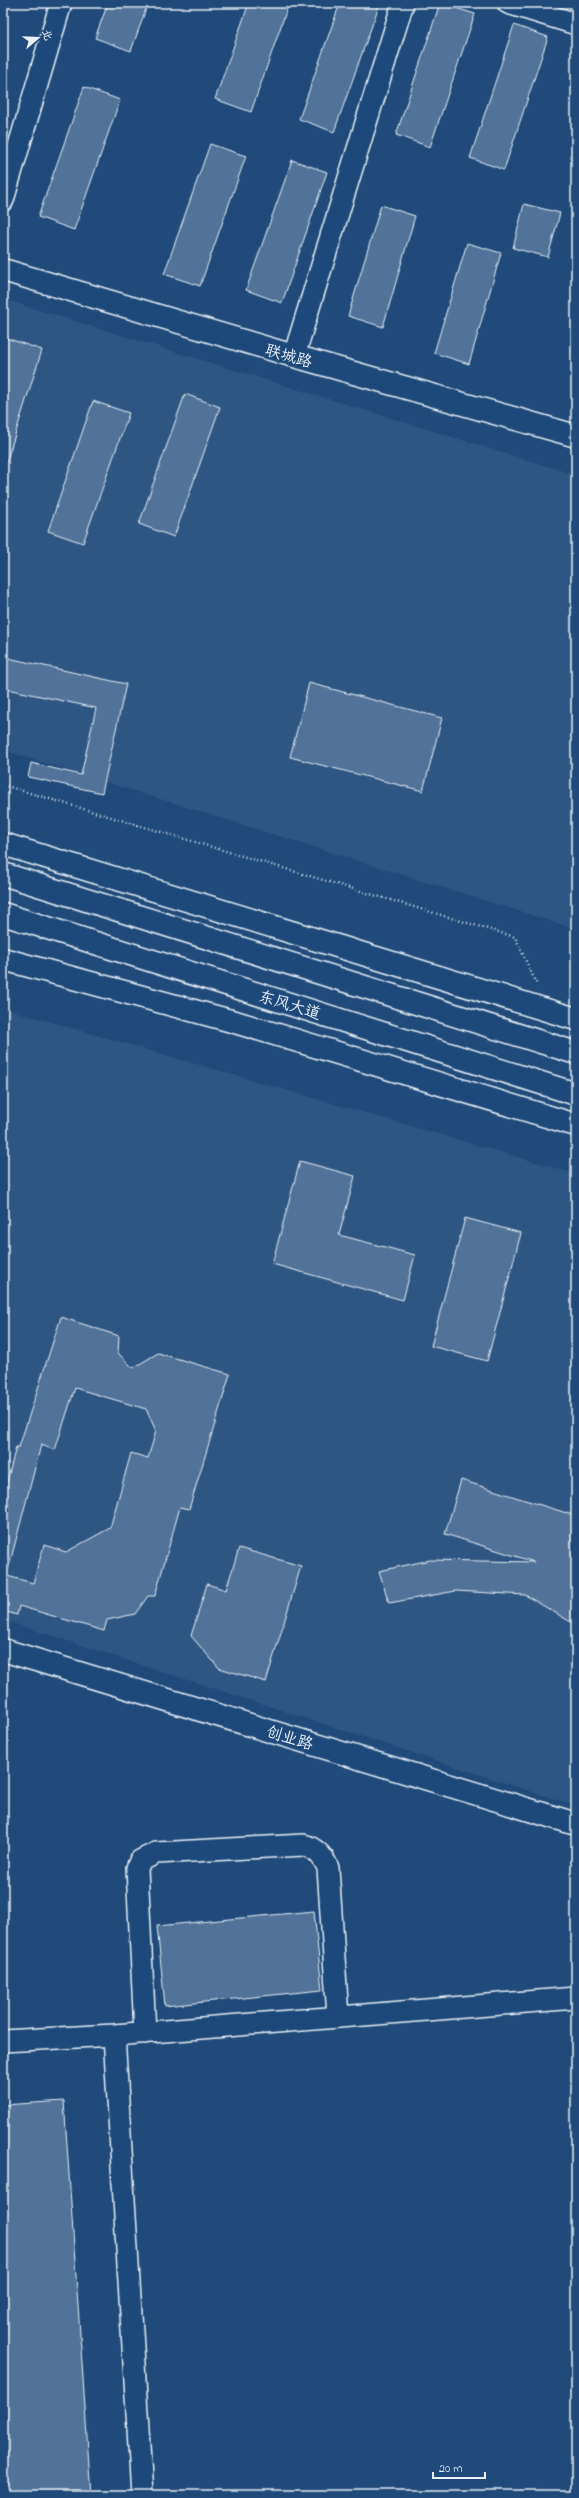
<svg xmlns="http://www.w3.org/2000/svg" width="579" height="2498" font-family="'Indie Flower','LXGW WenKai TC',sans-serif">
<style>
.built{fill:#2e5683}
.building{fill:#517399;stroke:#e8f1f8}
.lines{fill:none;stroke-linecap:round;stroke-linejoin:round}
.minor-casing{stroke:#e8f1f8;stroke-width:24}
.major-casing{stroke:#e8f1f8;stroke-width:25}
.highway-casing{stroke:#e8f1f8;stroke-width:25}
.path{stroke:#e8f1f8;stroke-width:2.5;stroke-dasharray:1 3;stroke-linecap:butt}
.minor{stroke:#1f4a7a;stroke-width:21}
.major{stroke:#1f4a7a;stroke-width:22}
.highway{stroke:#1f4a7a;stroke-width:22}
.labels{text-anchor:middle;stroke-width:4;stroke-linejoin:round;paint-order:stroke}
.street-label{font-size:16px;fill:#e8f1f8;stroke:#1f4a7a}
</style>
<rect width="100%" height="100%" fill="#1f4a7a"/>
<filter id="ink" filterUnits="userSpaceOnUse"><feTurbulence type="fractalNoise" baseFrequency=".025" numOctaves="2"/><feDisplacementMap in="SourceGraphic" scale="8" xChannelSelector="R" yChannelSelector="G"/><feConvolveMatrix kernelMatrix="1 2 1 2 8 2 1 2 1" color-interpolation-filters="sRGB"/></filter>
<g filter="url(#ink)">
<path class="built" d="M3 299 576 475V929L3 750Z
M3 1008 576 1174V1806L3 1620Z"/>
<path class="building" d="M108 3H148L131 51 95 38Z
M249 3H289L251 112 215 99Z
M340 3H380L334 132 299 119Z
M440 3 475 14 430 147 396 135Z
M514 25 548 37 504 170 470 158Z
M84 87 120 100 74 230 38 217Z
M210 144 246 156 200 286 164 274Z
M292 160 327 172 282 303 246 290Z
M524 204 560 213 548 257 513 248Z
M381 205 415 216 383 327 348 316Z
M467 243 501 253 469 364 434 353Z
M3 337 42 350 6 463 3 462Z
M185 394 220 407 174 537 139 524Z
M93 401 129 413 83 543 48 531Z
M8 658 126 684 102 793 28 777 31 763 81 775 96 708 3 688Z
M309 683 442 718 423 791 290 757Z
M300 1161 355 1176 339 1235 415 1255 403 1300 272 1264Z
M465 1218 521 1233 487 1361 431 1346Z
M61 1317 119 1336 118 1353 133 1368 158 1353 230 1374 189 1509 180 1507 155 1596H148L135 1614 107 1620 104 1631 19 1606 17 1615 3 1611V1575L33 1583 44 1545 66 1552 110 1528 131 1453 148 1458 156 1431 146 1409 75 1388 55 1450 41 1445 8 1570 3 1569V1497L16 1447H19Z
M461 1480 576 1516V1625L525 1595 456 1591 389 1603 379 1571 430 1560 534 1562 445 1534Z
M239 1548 301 1566 266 1682 219 1668 191 1636 207 1584 226 1590Z
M314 1911 322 1990 165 2006 157 1926Z
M64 2101 91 2495H3V2105Z"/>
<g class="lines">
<defs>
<path id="minor" d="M508 3 576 24
M3 200 61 3
M294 356 403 3
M145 2033 137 1868 140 1861 156 1853 303 1845C316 1848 323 1856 328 1868L338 2017
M114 2035 142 2495
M3 2041 114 2035 576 1998"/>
<path id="major" d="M3 270 294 356 576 436
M3 844 576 1019
M3 959 235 1022 576 1125
M3 1650 576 1824"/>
<path id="highway" d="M3 874 576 1053
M3 914 576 1094"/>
</defs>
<use href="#minor" class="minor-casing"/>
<use href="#major" class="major-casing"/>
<use href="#highway" class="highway-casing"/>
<path class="path" d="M3 785 515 937 537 985"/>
<use href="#minor" class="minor"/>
<use href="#major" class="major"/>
<use href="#highway" class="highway"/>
</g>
</g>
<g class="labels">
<g class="street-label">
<text transform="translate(289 355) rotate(16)" y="6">联城路</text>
<text transform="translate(290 1004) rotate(17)" y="6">东风大道</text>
<text transform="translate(290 1737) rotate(17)" y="6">创业路</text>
</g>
</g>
<rect width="579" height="2498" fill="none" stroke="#1f4a7a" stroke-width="16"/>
<rect x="8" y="8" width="563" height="2482" fill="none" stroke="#e8f1f8" stroke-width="1.5" filter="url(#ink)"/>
<g transform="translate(38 38) rotate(71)" stroke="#1f4a7a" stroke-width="3" paint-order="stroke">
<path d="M0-3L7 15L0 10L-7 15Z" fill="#e8f1f8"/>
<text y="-6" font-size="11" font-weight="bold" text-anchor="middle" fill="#e8f1f8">北</text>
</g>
<path d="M433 2472v6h52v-6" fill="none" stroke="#e8f1f8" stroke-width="2"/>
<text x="439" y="2472" font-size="12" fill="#e8f1f8" stroke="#1f4a7a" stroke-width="3" paint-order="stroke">20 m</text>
</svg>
